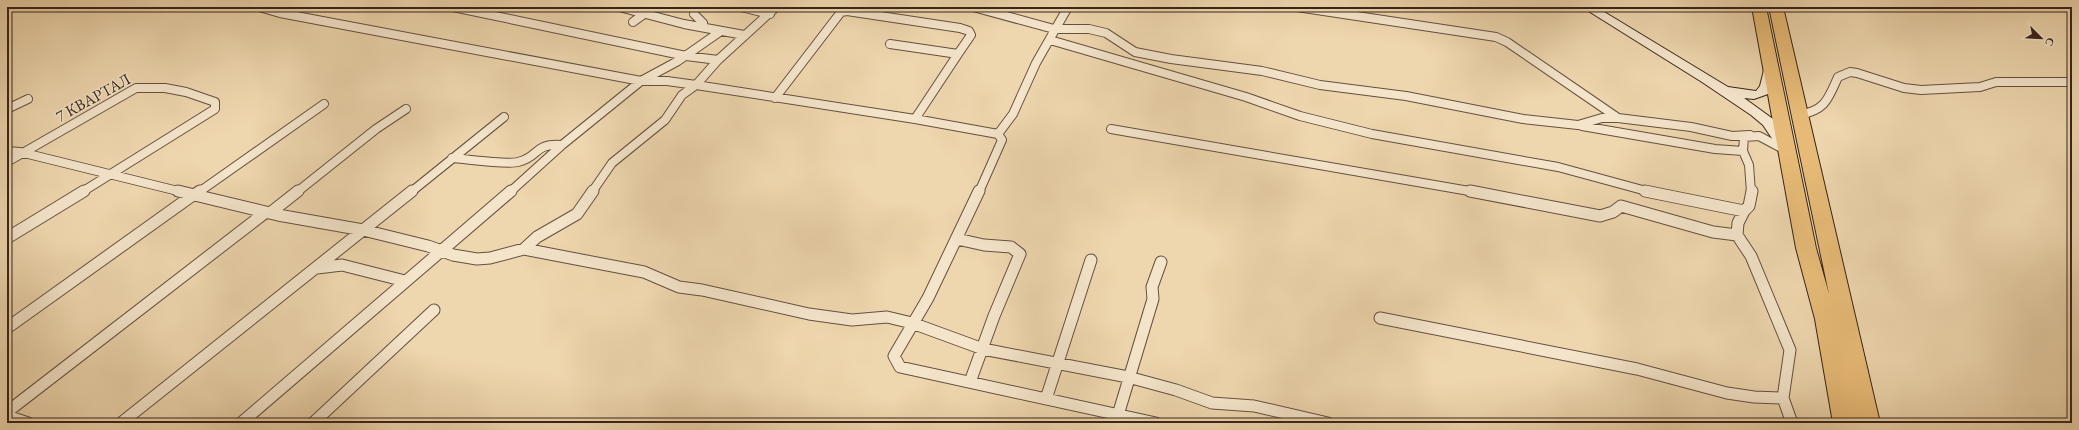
<svg xmlns="http://www.w3.org/2000/svg" width="2079" height="430" font-family="'EB Garamond',serif">
<style>
.lines{fill:none;stroke-linecap:round;stroke-linejoin:round}
.street-far1-casing{stroke:#655040;stroke-width:10}
.street-casing{stroke:#655040;stroke-width:13}
.secondary-casing{stroke:#37241b;stroke-width:2}
.highway-casing{stroke:#37241b;stroke-width:2}
.street-far1{stroke:#f4e4ca;stroke-width:8}
.street{stroke:#f4e4ca;stroke-width:11}
.secondary{fill:#f4e4ca;fill-rule:evenodd}
.highway{fill:#e7bb77;fill-rule:evenodd}
.labels{text-anchor:middle;stroke-width:3;stroke-linejoin:round;paint-order:stroke}
.street-label{font-size:16px;fill:#37241b;stroke:#f4e4ca}
</style>
<rect width="100%" height="100%" fill="#eed6ae"/>
<filter id="stains"><feTurbulence type="fractalNoise" baseFrequency=".005" numOctaves="4"/><feColorMatrix values="0 0 0 0 .2 0 0 0 0 .09 0 0 0 0 .02 0 0 0 .5 -.17"/></filter>
<radialGradient id="worn" r=".72"><stop offset=".6" stop-color="#630" stop-opacity="0"/><stop offset="1" stop-color="#630" stop-opacity=".3"/></radialGradient>
<g class="lines">
<defs>
<path id="street-far1" d="M259 7 280 13 641 81H667L696 85 915 119 998 134 1002 140 979 192
M453 7 686 56 718 60 776 7
M619 7 684 24 744 35
M741 7 770 14
M973 7 1054 29H1089L1106 33 1135 52 1171 59 1262 71 1320 85 1406 96 1523 119 1578 125 1602 118H1618L1691 127 1732 136 1750 135
M1297 7 1496 37 1507 42 1618 118
M694 14 703 23 700 27
M633 22 644 14
M1050 40 1246 97 1300 116 1372 134 1558 167 1650 192
M890 44 958 54 915 119
M775 98 841 12 847 11 960 28 969 31 971 35 958 54
M7 109 28 99
M1799 115C1826 110 1828 99 1838 77L1850 72 1857 73 1904 88 1921 90 1980 87 1996 82H2072
M1582 126 1715 149 1743 151
M1111 129 1475 192
M998 134 1013 114 1036 63 1068 7
M562 145 641 81 678 61 721 31
M7 151 20 152 182 192
M452 158C467 159 506 165 518 162 540 157 533 143 562 145L510 192
M7 162 136 88H165L186 92 215 102V109L82 192
M199 192 324 104
M297 192 376 129 406 109
M411 192 504 117
M592 192 612 163 665 120 682 95 696 85 718 60
M1751 192 1749 165 1743 151 1744 137 1759 136 1787 151"/>
<path id="street" d="M178 191 278 215 363 230 428 246 453 255 477 259 490 258 524 249 644 272 679 287 702 290 809 314 852 320 887 317 912 323 983 349 1128 377 1176 390 1212 403 1254 406 1328 423
M979 191 928 298 894 356 900 367 1156 423
M1470 191 1600 216 1613 212 1621 206 1713 232 1737 235
M1645 191 1744 211 1749 206 1752 191
M194 195 200 191
M1744 211 1738 223 1737 235 1751 256 1790 350 1783 398 1792 423
M270 213 298 191
M7 238 84 191
M957 239 984 245 1011 247 1020 254 994 316 970 382
M524 249 537 237 577 214 593 191
M317 268 342 265 405 281
M1380 318 1637 369 1727 393 1754 397 1783 398
M7 328 193 195
M1046 399 1091 260
M7 412 266 212
M1118 415 1153 299 1152 287 1161 262
M7 416 28 423
M121 423 412 191
M241 423 511 191
M313 423 434 310"/>
<path id="secondary" d="M1582 7H1596L1728 87 1756 91 1760 86 1765 66H1775L1776 69 1773 86 1768 94 1754 99 1744 98 1773 119 1791 146 1789 149H1779L1763 125 1751 115 1702 82Z"/>
<path id="highway" d="M1752 7H1766L1816 248 1829 294 1769 7H1783L1880 423H1833L1815 319 1796 248Z"/>
</defs>
<use href="#street-far1" class="street-far1-casing"/>
<use href="#street" class="street-casing"/>
<use href="#secondary" class="secondary-casing"/>
<use href="#highway" class="highway-casing"/>
<use href="#street-far1" class="street-far1"/>
<use href="#street" class="street"/>
<use href="#secondary" class="secondary"/>
<use href="#highway" class="highway"/>
</g>
<g class="labels">
<g class="street-label">
<text transform="translate(93 97) rotate(-29)" y="6">7 КВАРТАЛ</text>
</g>
</g>
<rect width="2079" height="430" fill="none" stroke="#eed6ae" stroke-width="24"/>
<rect x="8" y="8" width="2063" height="414" fill="none" stroke="#37241b" stroke-width="2"/>
<rect x="12" y="12" width="2055" height="406" fill="none" stroke="#37241b"/>
<g transform="translate(2041 38) rotate(114)" stroke="#f4e4ca" stroke-width="3" paint-order="stroke">
<path d="M0-3L7 15L0 10L-7 15Z" fill="#37241b"/>
<text y="-6" font-size="11" font-weight="bold" text-anchor="middle" fill="#37241b">С</text>
</g>
<rect width="100%" height="100%" filter="url(#stains)"/>
<rect width="100%" height="100%" fill="url(#worn)"/>
</svg>
